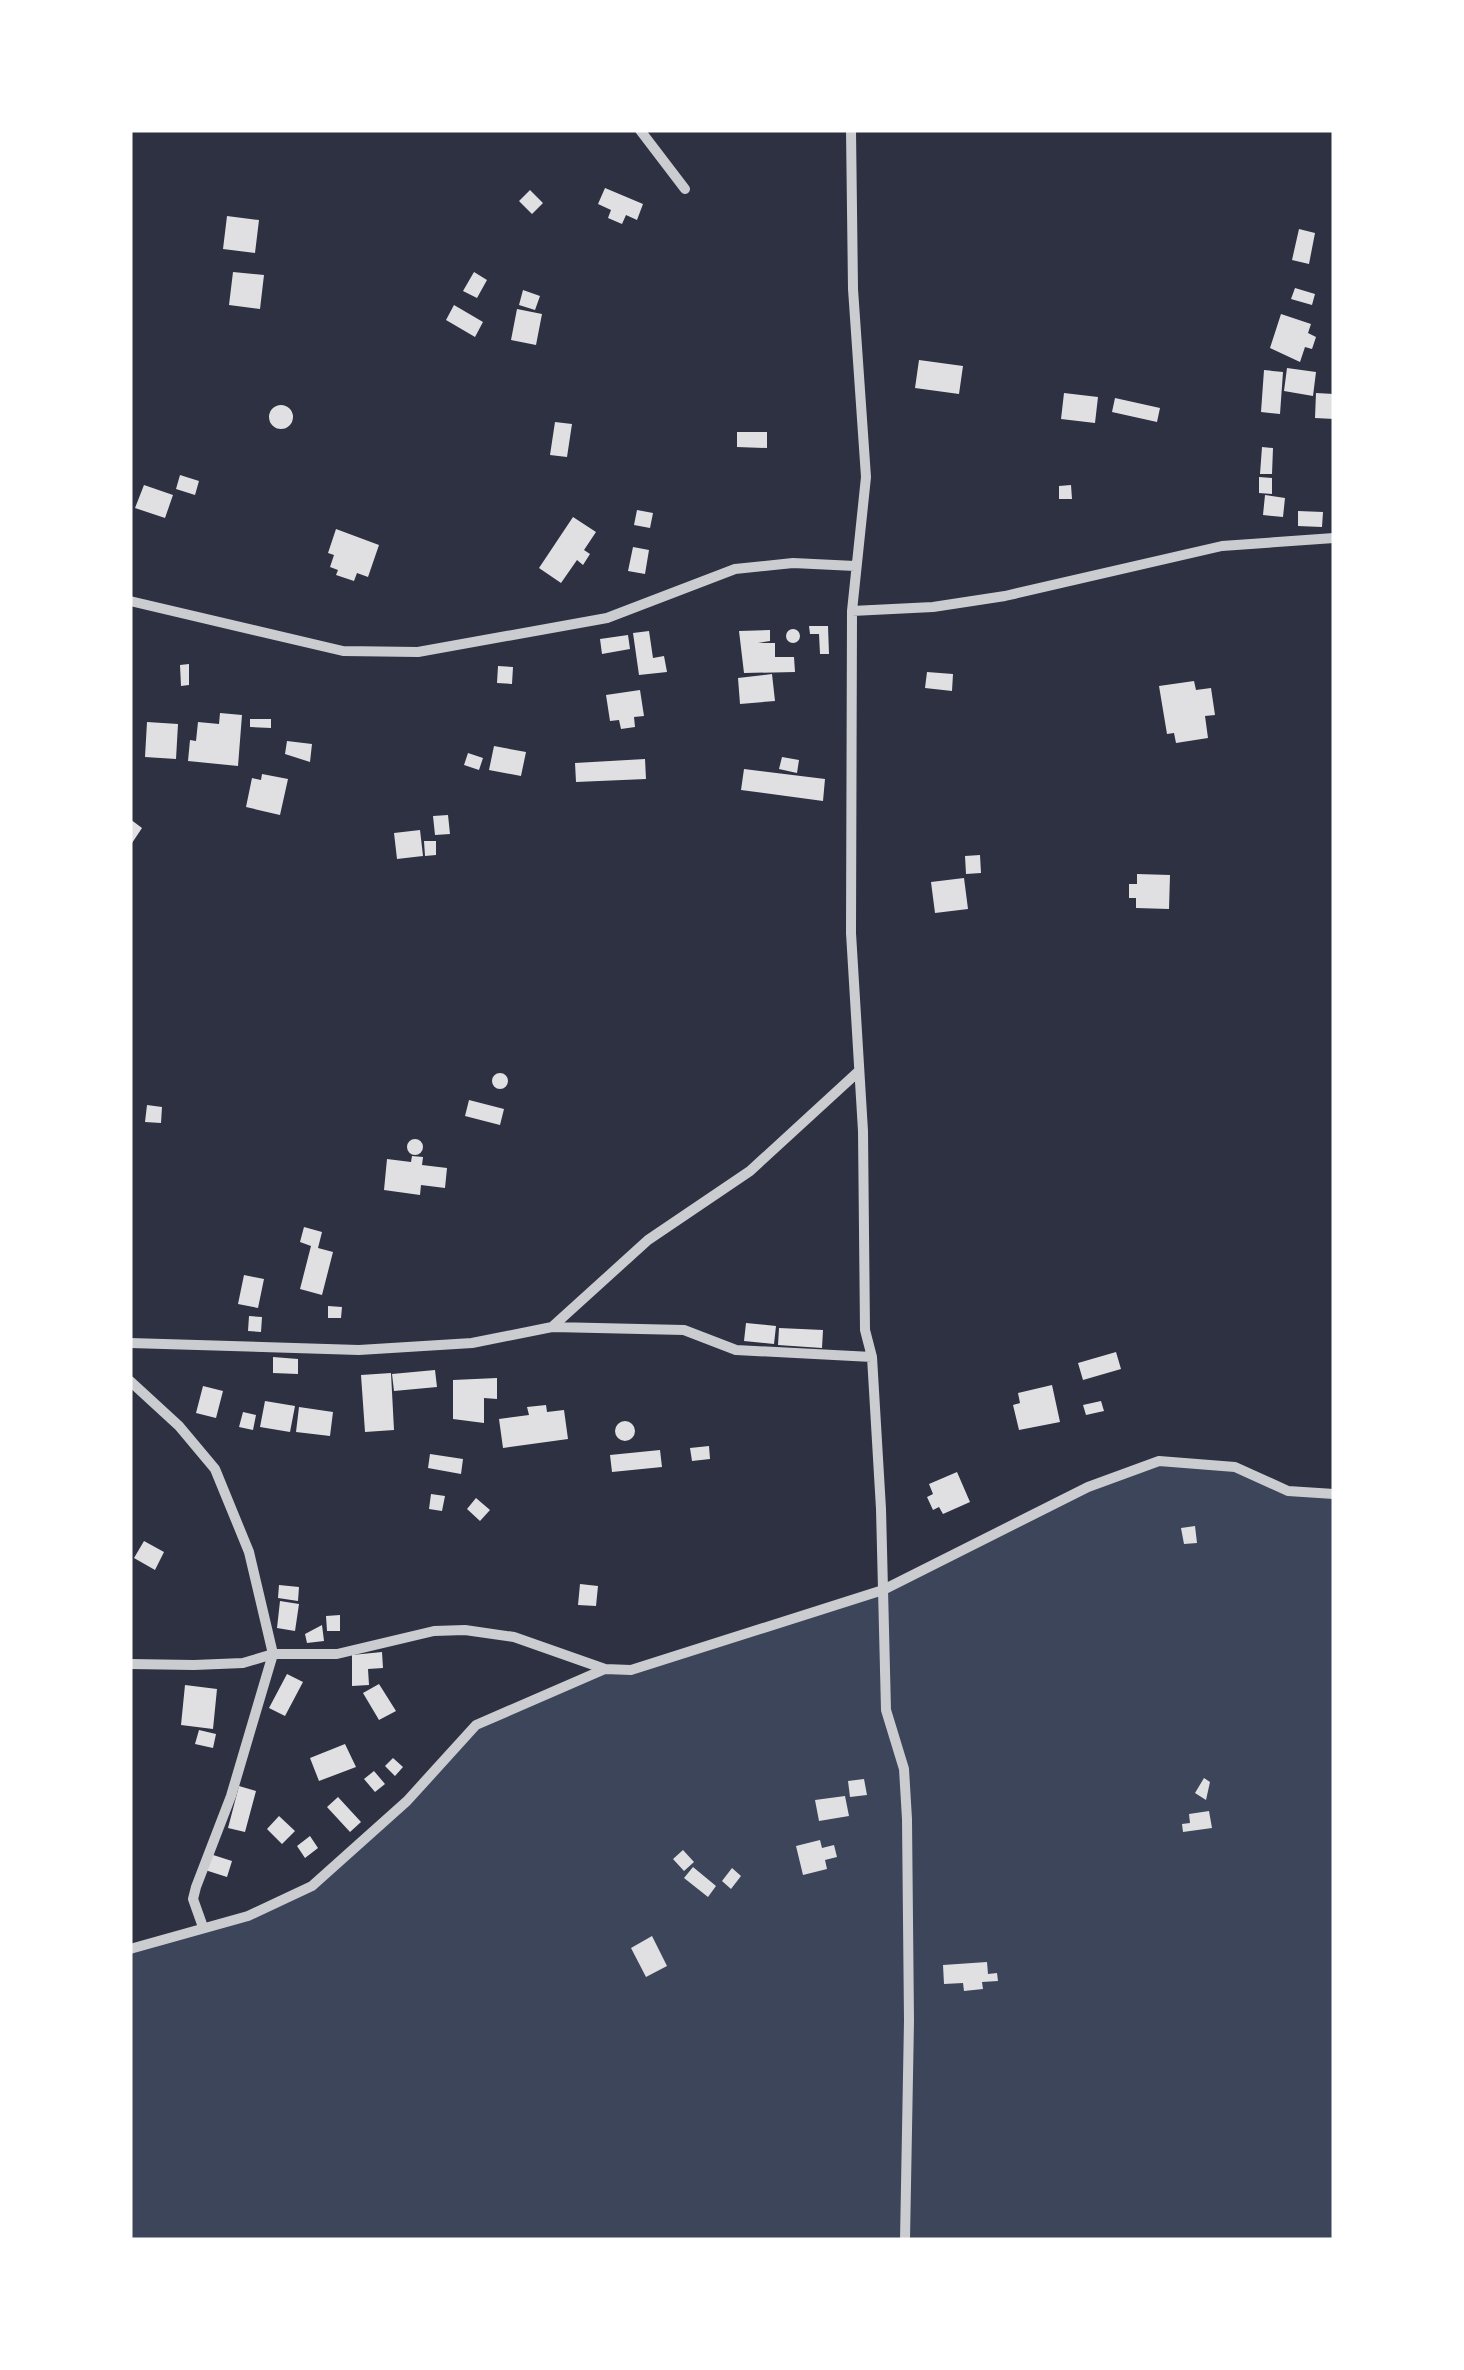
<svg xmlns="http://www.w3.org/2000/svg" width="1464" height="2370" font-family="'Asap Condensed',sans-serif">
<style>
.green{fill:#3c4559}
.building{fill:#e0e0e3}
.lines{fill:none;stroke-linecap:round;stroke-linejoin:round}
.minor{stroke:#caccd0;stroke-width:10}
</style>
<rect width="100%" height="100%" fill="#2d3142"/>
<path class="green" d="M1159 1461 1235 1467 1288 1491 1334 1494V2240H130V1949L248 1916 331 1873 476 1725 605 1669 624 1670 883 1590 1040 1512Z"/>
<path class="building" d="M605 188 643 204 637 220 626 215 622 224 608 218 611 210 598 204Z
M530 190 543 203 532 214 519 201Z
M227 216 259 220 255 253 223 249Z
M1299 229 1315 233 1309 264 1292 260Z
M233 272 264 275 260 309 229 305Z
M474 272 487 280 477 298 463 291Z
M1295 288 1315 294 1312 305 1291 299Z
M523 290 540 296 535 310 519 305Z
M454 305 483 322 475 337 446 320Z
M517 309 542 314 536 345 511 340Z
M1281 314 1311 324 1308 333 1316 337 1312 349 1305 347 1300 362 1270 348Z
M919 360 963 366 959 394 915 388Z
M1287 368 1316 372 1313 396 1284 391Z
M1264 370 1283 372 1280 414 1261 412Z
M1064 393 1098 397 1095 423 1061 419Z
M1316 393 1334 394V419L1315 418Z
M1115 398 1160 408 1157 422 1112 412Z
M269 417a12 12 0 1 1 24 0a12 12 0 1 1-24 0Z
M555 422 572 424 567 457 550 455Z
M737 432H767V448L737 447Z
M1262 447 1273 448 1272 474H1260Z
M180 475 199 481 195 495 176 489Z
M1259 477 1272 478V494L1259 493Z
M144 485 173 495 165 518 135 508Z
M1071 485 1072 499H1059V486Z
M1265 495 1285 498 1283 517 1263 515Z
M637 510 653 513 650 528 634 525Z
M1298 511 1323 512 1322 527 1298 526Z
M573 517 596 532 584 550 590 554 583 565 577 560 561 583 539 568Z
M336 529 379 545 368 577 357 573 354 581 336 575 338 570 330 567 334 555 328 553Z
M633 547 649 550 645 574 628 571Z
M809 626H828L829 654H820L819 634H810Z
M786 636a7 7 0 1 1 14 0a7 7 0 1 1-14 0Z
M770 630V641L758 643H775V657H794L795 672 744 673 739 631Z
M649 631 653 658 664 656 667 672 639 675 633 633Z
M628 635 630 649 602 654 600 639Z
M189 664V685L181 686 180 665Z
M498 666 513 667 512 684 497 683Z
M927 672 953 674 952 691 925 688Z
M772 674 775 701 740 704 738 678Z
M1194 681 1196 690 1211 688 1215 715 1205 716 1208 738 1176 743 1174 733 1167 734 1159 686Z
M640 690 644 716 634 717 635 727 621 729 619 720 610 721 606 695Z
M220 713 242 715 238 766 188 761 190 740 196 741 198 722 219 724Z
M250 719H271V728L250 727Z
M147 722 178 724 176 759 145 757Z
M287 741 312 744 310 762 285 754Z
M494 746 526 752 521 776 489 770Z
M468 753 483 758 479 770 464 765Z
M782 757 799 760 797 773 779 769Z
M645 759 646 779 576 782 575 763Z
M744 769 825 779 823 801 741 790Z
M262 774 288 779 280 815 246 807 252 778 261 780Z
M448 815 450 834 435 835 433 816Z
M130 819 142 828 130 846Z
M420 830 423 856 397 859 394 833Z
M424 841H436V855L425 856Z
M980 855 981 873 966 874 965 856Z
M1137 874 1170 875 1169 909 1136 908V898H1129V884H1137Z
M964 878 968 909 935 913 931 882Z
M492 1081a8 8 0 1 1 16 0a8 8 0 1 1-16 0Z
M469 1100 504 1109 500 1125 465 1116Z
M147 1105 162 1107 161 1123 145 1122Z
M407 1147a8 8 0 1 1 16 0a8 8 0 1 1-16 0Z
M412 1156 423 1157 422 1165 447 1168 445 1188 421 1185 420 1195 384 1190 387 1159 411 1162Z
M304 1227 322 1232 318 1248 333 1252 322 1295 300 1289 311 1246 300 1242Z
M244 1275 264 1279 258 1308 238 1304Z
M328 1306 342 1307 341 1318H328Z
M249 1316 262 1317 261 1332 248 1331Z
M746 1323 776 1326 774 1344 744 1341Z
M779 1328 823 1330 822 1348 778 1345Z
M1116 1352 1121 1369 1083 1380 1078 1363Z
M273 1357 298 1359V1374L273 1373Z
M435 1370 437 1387 394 1391 392 1374Z
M391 1373 394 1430 365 1432 361 1375Z
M497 1378V1399L484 1398V1423L453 1419V1380Z
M1052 1385 1060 1422 1019 1430 1013 1405 1020 1403 1018 1393Z
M203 1386 223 1391 216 1418 196 1413Z
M265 1401 295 1406 290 1432 260 1427Z
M1101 1401 1104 1411 1086 1415 1083 1405Z
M546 1405 547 1412 564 1410 568 1439 503 1448 499 1419 529 1415 527 1407Z
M299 1407 333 1412 330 1436 296 1432Z
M243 1412 256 1415 253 1430 239 1427Z
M615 1431a10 10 0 1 1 20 0a10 10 0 1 1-20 0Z
M709 1446 710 1459 692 1461 690 1448Z
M660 1450 662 1467 612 1472 610 1455Z
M430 1454 463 1459 461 1474 428 1468Z
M957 1472 970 1502 943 1514 939 1507 933 1510 927 1497 933 1494 929 1484Z
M431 1494 445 1496 442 1511 429 1509Z
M476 1498 490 1510 480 1521 467 1509Z
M1195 1526 1197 1543 1184 1544 1181 1528Z
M144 1541 164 1552 155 1570 134 1558Z
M580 1584 598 1586 596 1606 578 1605Z
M279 1585 299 1587 298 1601 278 1598Z
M280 1601 299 1604 295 1631 277 1628Z
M340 1615V1631H327L326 1616Z
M322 1625 324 1641 307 1643 305 1634Z
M382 1652 383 1668 368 1669 369 1685 352 1686V1655Z
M287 1674 303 1682 285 1716 269 1708Z
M379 1684 396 1711 379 1720 363 1693Z
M185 1685 217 1689 213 1729 181 1725Z
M199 1730 216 1734 213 1748 195 1744Z
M345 1744 356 1767 319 1781 310 1758Z
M393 1758 403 1767 395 1776 385 1766Z
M374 1771 385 1784 375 1792 364 1779Z
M1204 1778 1210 1782 1206 1800 1195 1793Z
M864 1779 867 1795 850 1797 848 1781Z
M239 1786 256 1791 245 1832 228 1828Z
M845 1796 849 1816 819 1821 815 1800Z
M338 1797 361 1822 350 1832 327 1807Z
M1209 1811 1212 1828 1183 1832 1182 1824 1190 1823 1189 1814Z
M279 1816 295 1831 282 1844 267 1829Z
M310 1836 318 1848 305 1858 297 1846Z
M820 1840 822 1848 834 1845 837 1857 825 1860 827 1869 803 1875 796 1846Z
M683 1850 694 1862 684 1871 673 1859Z
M210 1854 232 1861 227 1877 205 1870Z
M693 1867 716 1886 708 1897 684 1878Z
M732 1868 741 1876 731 1889 722 1881Z
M652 1936 667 1966 646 1977 631 1948Z
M987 1962 988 1974 997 1973 998 1981 982 1982 983 1989 964 1991 963 1983 944 1984 943 1965Z"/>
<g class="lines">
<path class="minor" d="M640 130 685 189
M851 130 853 289 866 477 852 611 851 933 863 1131 865 1330 872 1357 881 1509 886 1710 904 1769 907 1819 909 2021 905 2240
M130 601 343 651 418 652 607 618 735 569 793 563 855 566
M852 611 933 607 1005 596 1222 546 1334 538
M553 1327 684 1330 736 1350 872 1357
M130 1343 359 1350 472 1343 552 1327 648 1240 750 1171 859 1071
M130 1381 179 1426 215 1469 249 1552 273 1654 231 1796 196 1887 193 1899 203 1927
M130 1664 194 1665 243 1663 273 1654H337L434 1631 465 1630 514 1637 605 1669 631 1670 883 1590 1088 1487 1159 1461 1235 1467 1288 1491 1334 1494
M130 1949 248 1916 312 1886 407 1801 476 1725 605 1669"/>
</g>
<rect width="1464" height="2370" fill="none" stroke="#ffffff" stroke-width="265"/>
</svg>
